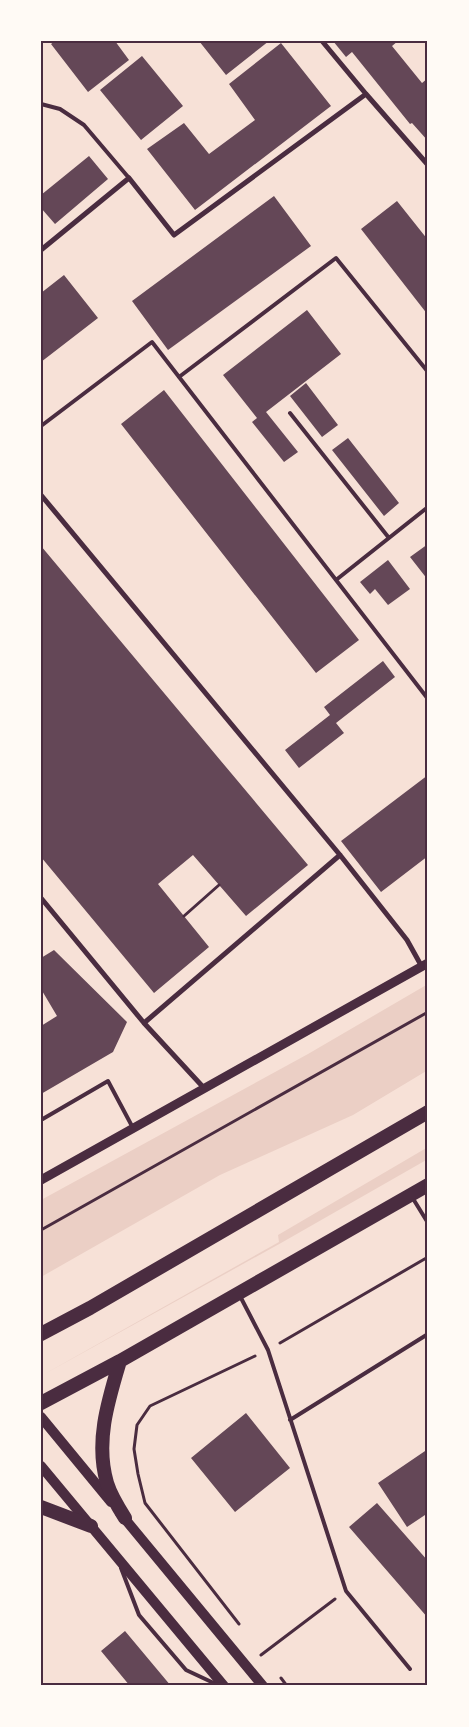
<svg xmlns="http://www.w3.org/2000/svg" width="469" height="1727" font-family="Arial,sans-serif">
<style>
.green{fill:#ebcfc5}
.building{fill:#644757}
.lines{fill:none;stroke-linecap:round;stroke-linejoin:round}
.path{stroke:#4a2c40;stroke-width:3}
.service{stroke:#4a2c40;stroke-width:4}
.minor{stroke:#4a2c40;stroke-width:5}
.tertiary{stroke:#4a2c40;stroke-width:9}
.secondary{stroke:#4a2c40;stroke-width:10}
.trunk{stroke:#4a2c40;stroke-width:14}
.neatline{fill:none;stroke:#4a2c40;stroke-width:2}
</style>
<rect width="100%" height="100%" fill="#f7e1d7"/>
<path class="green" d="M428 984V1070L353 1115 220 1175 41 1277V1200L308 1054Z
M428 1147V1159L281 1243 41 1376 279 1242 278 1235Z"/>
<path class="building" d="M55 41H115L129 60 88 92 51 44Z
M199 41H269L226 75Z
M333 41H398L392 46 422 83 428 78V141L412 123 410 124 352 52 346 57Z
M281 43 331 106 195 210 147 149 184 123 209 154 255 120 229 84Z
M142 56 183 106 141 140 100 90Z
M89 156 108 179 55 224 41 208V195Z
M274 196 311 246 168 350 132 301Z
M397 201 428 240V315L361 229Z
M64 275 98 318 41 362V293Z
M307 310 341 354 266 412 298 452 284 462 252 422 257 418 223 375Z
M306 383 338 425 322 437 290 396Z
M164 390 359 640 316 673 121 424Z
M348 438 399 503 384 516 332 450Z
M428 544V580L410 557Z
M41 546 308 865 246 916 193 855 158 884 209 947 154 993 41 857Z
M388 560 410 589 388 605 375 589 370 594 360 582Z
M383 661 395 677 336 723 344 733 299 768 285 750 330 715 324 707Z
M428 775V856L381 892 341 841Z
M54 950 127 1022 113 1052 41 1094V1026L57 1016 41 989V958Z
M246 1413 290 1468 235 1512 191 1458Z
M428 1449V1513L407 1527 378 1483Z
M377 1503 428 1561V1618L349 1527Z
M125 1631 171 1686H130L101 1651Z"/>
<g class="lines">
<path class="path" d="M184 916 219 885
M41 1230 428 1012
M280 1343 428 1257
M239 1624 145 1503 138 1474 134 1449 137 1425 150 1406 255 1356
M261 1655 335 1599
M281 1678 287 1686"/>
<path class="service" d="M41 104 60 109 84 125 129 178
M179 377 336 258 428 372
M290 413 389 538
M41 426 152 342 428 699
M336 580 428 507
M41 1120 108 1081 133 1128
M412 1197 428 1223
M240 1296 268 1350 346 1591 410 1669
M290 1420 428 1334
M121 1568 139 1615 186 1670 218 1685"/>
<path class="minor" d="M322 41 366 94 428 165
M41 250 129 178 174 235 366 94
M41 495 340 855 407 940 422 967
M41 898 144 1023 204 1088
M144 1023 340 855"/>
<path class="tertiary" d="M41 1180 428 963"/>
<path class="secondary" d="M41 1417 111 1502
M41 1466 224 1686
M120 1513 263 1686"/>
<path class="trunk" d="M41 1334 90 1308 428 1112
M120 1361C108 1401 95 1442 107 1483 111 1496 118 1507 125 1518
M41 1403 120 1361 428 1185
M41 1507 91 1526"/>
</g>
<rect width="469" height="1727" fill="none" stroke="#fffaf5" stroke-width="85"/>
<rect x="42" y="42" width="384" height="1642" class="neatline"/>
</svg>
